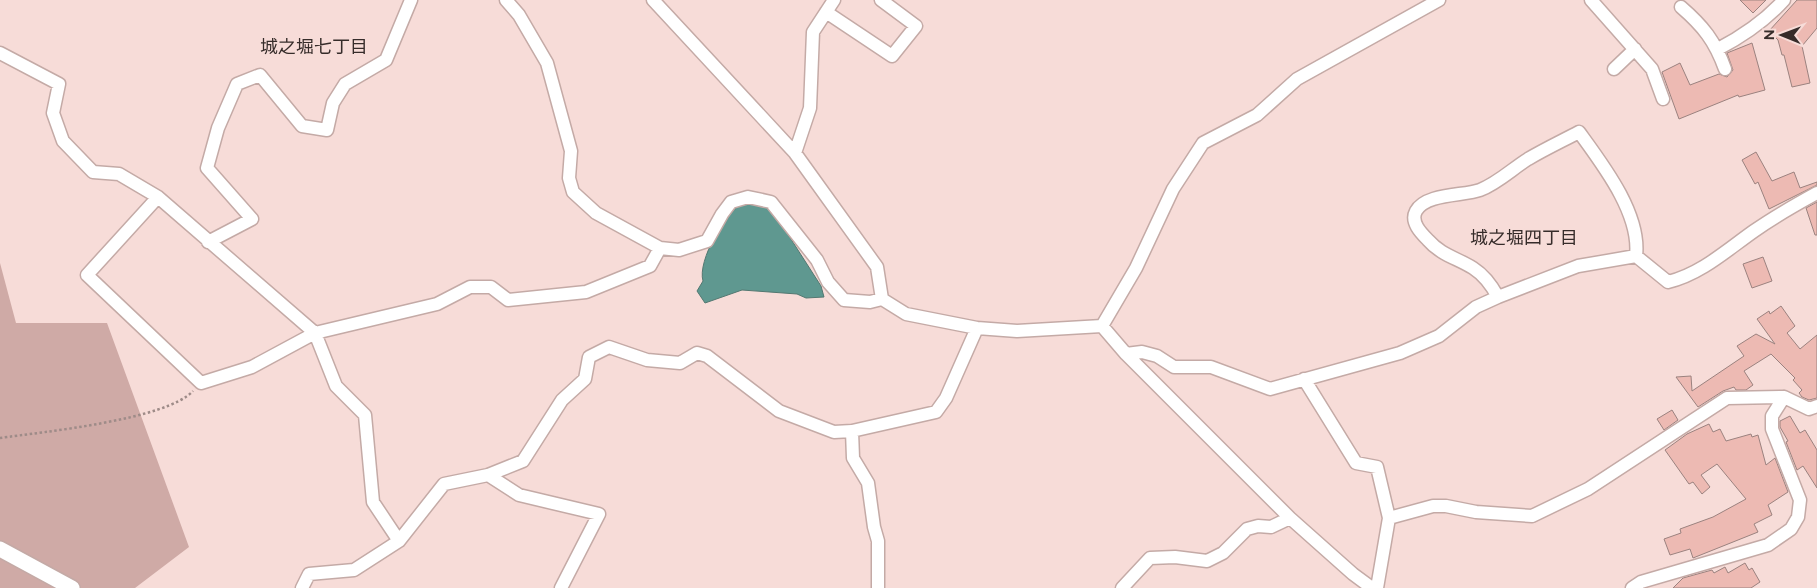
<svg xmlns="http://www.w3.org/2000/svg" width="1817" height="588" font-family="Raleway,'Noto Sans JP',sans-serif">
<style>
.green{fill:#cfaaa6}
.water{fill:#5f9890;stroke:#537871}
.building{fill:#edbab3;stroke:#9b827f}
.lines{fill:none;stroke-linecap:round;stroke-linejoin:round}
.minor-casing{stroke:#c4aaa6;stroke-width:15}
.tertiary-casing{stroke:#c4aaa6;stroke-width:18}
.path{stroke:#9e8b88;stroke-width:2.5;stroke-dasharray:2.5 2.5;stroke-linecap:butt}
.minor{stroke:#fff;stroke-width:12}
.tertiary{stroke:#fff;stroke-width:15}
.labels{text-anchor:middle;stroke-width:4;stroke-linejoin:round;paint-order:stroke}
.neighbourhood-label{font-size:18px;fill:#362c2a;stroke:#f7dcd8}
</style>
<rect width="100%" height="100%" fill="#f7dcd8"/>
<path class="green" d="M0 263 16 323H107L189 547 135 588H0Z"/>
<path class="water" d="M745 202 771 208 821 286 824 297 806 298 797 294 742 290 705 303 697 291 703 281C697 261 726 210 745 202Z"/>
<path class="building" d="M1740 0H1766L1753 13Z
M1797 0H1817V28L1802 46 1810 83 1792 87 1784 55H1782L1778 40 1769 31Z
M1752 43 1765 90 1739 97 1738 95 1679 119 1662 72 1680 63 1690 85 1719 74 1727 77 1733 70 1727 53Z
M1756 152 1772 181 1794 172 1800 188 1817 182V185L1769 209 1758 182 1755 184 1742 160Z
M1817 202V235H1815L1806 208Z
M1763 257 1772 281 1752 288 1743 264Z
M1781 306 1795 326 1787 333 1800 349 1817 335V398L1809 400 1802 397 1799 393 1802 390 1793 380 1795 378 1771 354 1744 371 1753 385 1746 390H1736L1734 387 1723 391 1698 407 1676 377 1691 376 1692 391 1744 356 1737 346 1756 334 1775 344 1757 319 1769 311 1770 314Z
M1672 410 1678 420 1664 430 1657 419Z
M1790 416 1800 433 1805 430 1817 450V488L1803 466 1797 470 1786 442 1788 441 1780 427V421Z
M1709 424 1713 432 1720 429 1726 441 1751 434 1752 437 1758 435 1766 465 1775 458 1788 492 1768 505 1772 515 1754 524 1758 532 1693 558 1690 549 1670 555 1664 539 1681 533 1680 529 1713 517 1746 499 1717 464 1701 475 1710 487 1702 494 1693 482 1689 484 1665 450 1687 434Z
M1745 563 1749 570 1752 568 1760 582 1751 588H1673L1683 578 1712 570 1714 573 1725 567 1728 573Z"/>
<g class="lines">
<defs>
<path id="minor" d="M506 0 519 15 547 63 571 151 569 178 573 192 596 213 660 248 679 250 707 241 722 214 731 202 748 197 771 202 817 260 828 282 844 300 870 302 882 299
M653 0 795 153 877 267 882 299 906 314 977 328 1017 331 1102 326 1126 354 1290 518 1353 574 1372 588
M1591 0 1652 69 1663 99
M1681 7C1703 26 1715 41 1725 69
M826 12 892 56 916 26 881 0
M1718 49C1743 36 1764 22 1784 0
M0 53 59 84 53 113 63 141 93 172 119 174 158 197 315 333 336 386 365 415 373 502 399 541
M1614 69 1635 49
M795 153 810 108 813 32 834 0
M158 197 87 275 201 383 252 367 315 333 437 304 470 287H491L508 300 586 292 650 266 660 248
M208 242 252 219 207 168 218 128 237 84 260 75 302 126 327 130 333 103 345 84 386 60 411 0
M1498 297C1492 286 1484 275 1473 268 1457 258 1441 255 1428 240 1421 233 1410 222 1416 211 1426 193 1464 196 1480 190 1498 183 1512 169 1528 159 1545 149 1562 141 1579 132 1603 165 1641 214 1636 256
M1102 326 1136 268 1173 189 1203 143 1257 115 1297 79 1439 0
M1126 354 1142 352 1157 356 1174 367H1211L1270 389 1400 353 1439 336 1476 307 1498 297 1578 266 1636 256 1668 282C1701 274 1727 250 1754 231 1774 217 1795 205 1817 193
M1304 379 1356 463 1377 467 1389 518 1377 588
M852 431 853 458 868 483 874 527 878 541V588
M488 475 519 495 599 514 561 588
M1389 518 1433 506H1446L1476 512 1532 516 1588 489 1727 398 1784 397 1809 409 1817 406
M302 588 309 574 354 570 399 541 444 484 488 475 523 461 562 400 585 379 589 357 609 347 647 360 680 363 697 353 707 356 779 411 834 432 852 431 936 412 946 398 977 328
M1122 588 1150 558 1175 557 1207 561 1223 553 1247 529 1258 526 1271 527 1290 518
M1632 588 1641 582 1768 545 1791 529 1798 517 1800 500 1772 429V416L1784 397"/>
<path id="tertiary" d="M0 549 72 588"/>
</defs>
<use href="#minor" class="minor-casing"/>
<use href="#tertiary" class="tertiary-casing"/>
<path class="path" d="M0 438C42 432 166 420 193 391"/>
<use href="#minor" class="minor"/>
<use href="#tertiary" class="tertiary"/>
</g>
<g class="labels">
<g class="neighbourhood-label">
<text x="314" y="53">城之堀七丁目</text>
<text x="1524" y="244">城之堀四丁目</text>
</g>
</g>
<g transform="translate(1782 35) rotate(271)" stroke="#f7dcd8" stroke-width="4" paint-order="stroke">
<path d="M0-4L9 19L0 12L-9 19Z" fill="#362c2a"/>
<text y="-8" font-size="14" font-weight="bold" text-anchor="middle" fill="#362c2a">N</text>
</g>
</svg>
